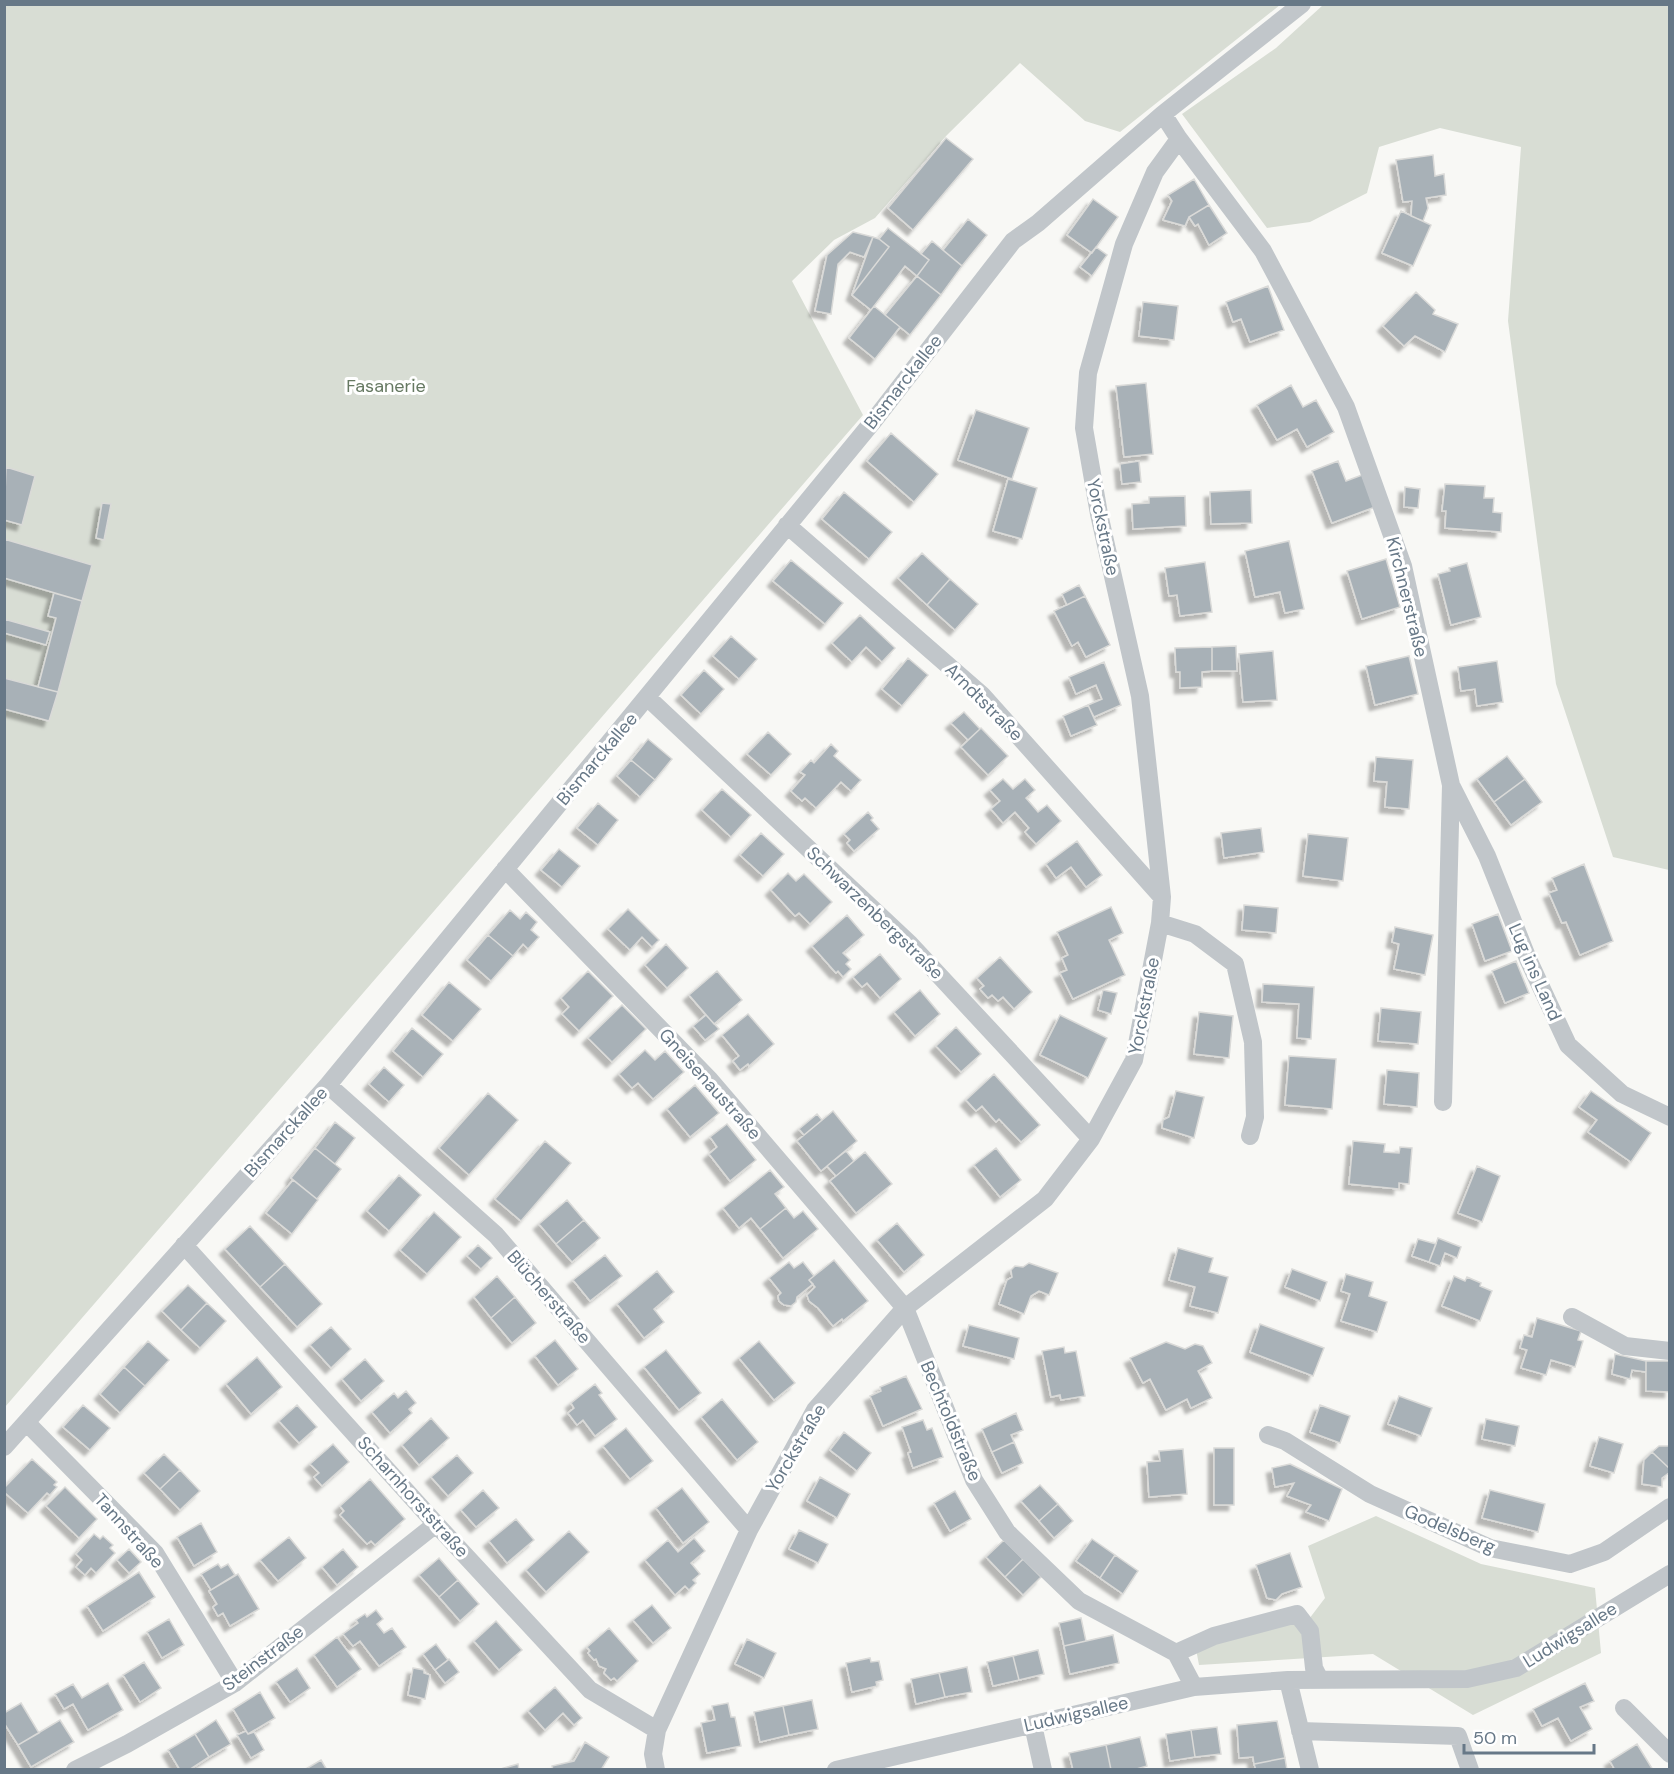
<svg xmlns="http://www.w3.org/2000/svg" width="1674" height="1774" font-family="'DM Sans',sans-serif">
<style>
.green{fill:#d8ddd4}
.building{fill:#a8b1b7;stroke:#dadad8;stroke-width:1.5;filter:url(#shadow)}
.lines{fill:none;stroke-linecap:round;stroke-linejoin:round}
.minor{stroke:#c1c6ca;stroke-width:18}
.labels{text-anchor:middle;stroke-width:6;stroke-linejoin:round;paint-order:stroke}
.street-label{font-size:18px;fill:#677887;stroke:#fff}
.park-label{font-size:18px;fill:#667962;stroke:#fff}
</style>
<defs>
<filter id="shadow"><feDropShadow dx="-5.5" dy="5.5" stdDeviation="1.5" flood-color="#0004"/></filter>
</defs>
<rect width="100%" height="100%" fill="#f8f8f5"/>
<path class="green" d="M5 5H1280L1120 132 1085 121 1020 63 947 135 875 218 834 240 792 281 863 415 5 1407Z
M1323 5H1669V870L1613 857 1556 684 1508 321 1521 147 1440 128 1379 147 1367 193 1310 222 1267 228 1182 114 1276 48Z
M1376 1516 1481 1564 1595 1588 1601 1653 1473 1715 1373 1654 1199 1665 1196 1649 1309 1619 1325 1598 1308 1546Z"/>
<path class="building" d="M946 138 973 159 913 230 888 208Z
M1433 155 1435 176 1444 174 1446 195 1426 198 1428 208 1423 221 1411 216 1412 201 1403 202 1396 160Z
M1194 179 1209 205 1189 217 1185 226 1163 220 1172 201 1168 195Z
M1093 199 1118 217 1092 253 1067 235Z
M1209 205 1227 233 1209 245 1198 224 1195 226 1189 217Z
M1401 211 1431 225 1413 266 1382 253Z
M968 219 987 235 962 266 943 250Z
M888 228 929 260 917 276 905 266 871 310 852 295 889 247 879 239Z
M853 232 873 237 864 257 850 252 838 264 831 314 815 311 827 255Z
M873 237 879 239 889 247 852 295Z
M932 241 962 266 941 295 917 276 929 260 921 254Z
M1096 247 1107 255 1092 276 1080 267Z
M917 276 941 295 910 335 885 315Z
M1268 286 1284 330 1250 342 1241 319 1233 322 1226 302Z
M1416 292 1435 310 1433 314 1458 324 1445 352 1415 336 1404 346 1383 326Z
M1143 302 1178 306 1174 340 1139 336Z
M874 306 900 327 875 359 849 338Z
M1146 383 1153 454 1124 457 1116 386Z
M1291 385 1303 407 1316 400 1334 432 1307 447 1297 429 1277 440 1257 405Z
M976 410 1029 428 1012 479 958 460Z
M891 433 938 474 914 502 867 461Z
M1139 461 1141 482 1122 484 1120 464Z
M1338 461 1346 481 1362 475 1375 507 1332 523 1312 471Z
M6 467 35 476 22 525 4 520Z
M1008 479 1037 488 1022 539 993 531Z
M1445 484 1485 486 1484 498H1494L1493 512 1502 513 1501 532 1445 528 1446 511H1442Z
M1405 487 1420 489 1418 508 1404 507Z
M1251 490 1252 523 1211 524 1210 492Z
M844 492 892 532 869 559 822 519Z
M1185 496 1186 526 1133 529 1132 504 1149 503V497Z
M102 503 111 504 104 540 96 538Z
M4 539 92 565 82 601 4 578Z
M1289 541 1304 609 1285 613 1280 592 1255 597 1245 551Z
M922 553 950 579 927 605 898 578Z
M1386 559 1400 607 1362 619 1347 571Z
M791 560 843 603 825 624 773 581Z
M1205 562 1212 612 1180 616 1177 595 1169 596 1165 568Z
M1467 563 1481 617 1451 625 1438 574 1450 571 1449 568Z
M950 579 978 604 955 630 927 605Z
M1079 585 1085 596 1067 605 1062 594Z
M54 593 82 601 58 692 38 687 56 618 48 616Z
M1085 596 1110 645 1086 657 1078 642 1072 646 1054 611Z
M860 615 895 648 882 662 866 647 852 662 832 643Z
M4 619 50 632 46 645 4 633Z
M731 636 757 659 739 679 713 656Z
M1236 646 1237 671H1212V647Z
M1212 647V671L1202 672V687L1180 688V672H1176L1175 648Z
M1273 651 1277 700 1243 702 1239 654Z
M1409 656 1418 694 1375 705 1366 666Z
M908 658 928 675 902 706 882 689Z
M1497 661 1503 702 1477 706 1475 689 1461 691 1458 667Z
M1104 662 1121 705 1094 717 1088 705 1102 699 1096 685 1076 694 1069 677Z
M704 670 724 689 701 714 681 695Z
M4 678 58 692 49 721 4 709Z
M1088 705 1097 725 1071 736 1063 716Z
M964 712 980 729 968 740 951 723Z
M981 728 1008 756 988 775 961 747Z
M768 732 791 754 771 775 747 754Z
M648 739 672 759 655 780 631 760Z
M831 744 838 751 834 756 861 780 851 791 841 782 816 808 805 798 802 801 791 791 805 775 800 772 811 760 814 763Z
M1507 756 1525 779 1494 802 1477 779Z
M1376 757 1413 760 1409 809 1385 807 1387 782 1374 781Z
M631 760 655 780 640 797 617 776Z
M1003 779 1013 789 1025 779 1035 790 1026 798 1038 812 1047 805 1061 821 1036 844 1025 832 1029 828 1015 812 1003 823 991 809 1000 801 990 790Z
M1525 779 1542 802 1511 825 1494 802Z
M722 789 751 815 731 837 702 810Z
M598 803 618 820 598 845 577 828Z
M868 812 873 818 871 820 879 829 854 851 847 843 850 840 844 834Z
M1261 828 1264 852 1224 858 1221 833Z
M761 833 784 854 763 876 740 855Z
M1308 834 1348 838 1343 881 1303 876Z
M1077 841 1102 875 1086 887 1071 867 1056 878 1046 864Z
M559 849 580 866 562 887 541 870Z
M1584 864 1613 941 1580 955 1566 922 1562 923 1549 893 1557 890 1552 878Z
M788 873 796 881 804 874 832 902 810 924 799 913 795 916 771 890Z
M1244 905 1278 908 1276 933 1242 930Z
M1111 907 1123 933 1109 940 1125 975 1073 999 1060 973 1067 970 1062 958 1068 955 1057 932Z
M628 909 659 940 652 947 642 937 630 950 608 929Z
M510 910 520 919 526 912 537 922 531 930 539 937 528 949 523 944 513 956 488 935Z
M1498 914 1512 951 1485 961 1472 924Z
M847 915 864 935 843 953 850 960 846 964 851 969 843 977 838 971 836 973 812 946Z
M1395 927 1433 935 1425 975 1394 969 1399 944 1392 942Z
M488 935 513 956 491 981 467 960Z
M666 944 688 968 667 988 645 965Z
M880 954 901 979 880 998 867 983 862 987 853 977Z
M1000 957 1032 992 1014 1009 1003 997 998 1001 992 995 988 998 980 989 984 986 977 978Z
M1516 961 1529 993 1505 1003 1492 971Z
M588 971 613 996 579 1031 562 1014 569 1007 561 998Z
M717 971 742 1000 714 1024 689 995Z
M449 982 481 1009 453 1041 422 1015Z
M1263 984 1314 987 1311 1039 1297 1038 1299 1004 1262 1002Z
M920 990 940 1014 915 1036 894 1012Z
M1103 990 1117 993 1111 1014 1098 1010Z
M622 1005 646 1029 612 1062 588 1038Z
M1381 1008 1421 1012 1418 1044 1378 1041Z
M1199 1012 1233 1016 1229 1058 1194 1054Z
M748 1014 774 1044 749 1066 748 1064 740 1070 733 1061 739 1056 722 1035Z
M706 1015 719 1029 705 1040 693 1026Z
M1060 1015 1107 1038 1088 1078 1040 1055Z
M956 1027 981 1054 961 1072 936 1046Z
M412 1028 443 1054 423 1077 393 1051Z
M645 1050 655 1060 665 1051 684 1072 653 1099 638 1083 632 1088 619 1074Z
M1289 1056 1336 1059 1332 1109 1285 1105Z
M384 1067 404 1085 389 1102 369 1084Z
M1387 1070 1419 1073 1417 1107 1384 1104Z
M994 1074 1040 1125 1021 1142 999 1119 996 1122 982 1106 976 1111 966 1100Z
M695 1085 719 1113 690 1137 667 1109Z
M1176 1091 1204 1097 1194 1138 1162 1128 1163 1120 1169 1117Z
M1591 1091 1651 1133 1631 1162 1588 1132 1597 1120 1579 1107Z
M488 1093 518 1120 469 1175 439 1148Z
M833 1111 857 1141 821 1171 797 1141Z
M817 1114 822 1120 804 1135 799 1129Z
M335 1122 355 1138 335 1164 315 1148Z
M727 1124 756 1160 730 1181 709 1154 717 1147 710 1137Z
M545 1141 571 1163 521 1221 495 1199Z
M1353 1141 1385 1144 1384 1152 1399 1153 1400 1147 1412 1148 1409 1184 1399 1183V1189L1349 1184Z
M315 1148 341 1169 317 1199 291 1178Z
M996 1148 1021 1180 1000 1197 974 1165Z
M846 1151 854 1161 836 1176 827 1166Z
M865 1152 892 1184 856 1213 830 1181Z
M1477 1166 1500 1176 1482 1222 1458 1213Z
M770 1170 784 1187 775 1194 786 1208 760 1229 751 1218 739 1228 723 1208Z
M399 1175 421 1195 389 1231 367 1211Z
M293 1180 318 1200 292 1234 266 1213Z
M567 1200 584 1220 556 1244 539 1224Z
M786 1208 794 1218 803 1211 818 1229 783 1258 760 1229Z
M434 1212 461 1237 427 1274 400 1250Z
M584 1220 600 1238 572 1262 556 1244Z
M897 1223 924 1255 904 1272 877 1240Z
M250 1226 285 1264 260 1287 225 1249Z
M1438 1238 1461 1247 1457 1258 1445 1253 1440 1266 1429 1262Z
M1418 1239 1436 1244 1429 1262 1412 1256Z
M478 1245 492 1258 481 1269 467 1256Z
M1178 1248 1213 1258 1209 1272 1228 1277 1218 1313 1190 1306 1195 1287 1169 1280Z
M605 1255 622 1276 590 1301 573 1280Z
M834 1260 868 1301 843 1321 842 1319 833 1326 818 1308 809 1301 807 1295 815 1287 809 1280Z
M789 1262 794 1268 803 1262 814 1276 809 1280 813 1284 797 1297 796 1302 791 1306 784 1305 779 1301 778 1296 781 1293 769 1278Z
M1029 1263 1058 1273 1049 1295 1039 1291 1031 1296 1024 1314 999 1304 1007 1280 1012 1277 1011 1270 1015 1266 1023 1267Z
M285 1264 322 1304 297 1327 260 1287Z
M1292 1269 1327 1282 1320 1301 1285 1287Z
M657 1271 674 1292 654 1309 664 1322 644 1338 617 1304Z
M1346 1274 1373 1282 1369 1296 1387 1302 1377 1332 1341 1321 1350 1294 1341 1291Z
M497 1276 515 1297 491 1318 474 1297Z
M1454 1276 1465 1281 1467 1277 1481 1283 1480 1286 1492 1291 1480 1321 1442 1306Z
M188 1285 207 1303 181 1330 162 1311Z
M515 1297 536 1323 512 1343 491 1318Z
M207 1303 226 1321 200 1348 181 1330Z
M1537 1318 1581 1331 1578 1340 1583 1341 1575 1367 1551 1360 1546 1375 1521 1368 1527 1350 1520 1348 1524 1335 1532 1337Z
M1260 1324 1324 1348 1313 1376 1250 1352Z
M969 1325 1019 1338 1014 1359 963 1346Z
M331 1327 351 1349 331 1368 310 1345Z
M555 1340 578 1369 558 1385 535 1356Z
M148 1341 169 1360 145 1386 124 1367Z
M759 1341 795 1383 774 1400 739 1358Z
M1166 1342 1185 1349 1195 1344 1203 1346 1212 1363 1198 1371 1212 1398 1191 1408 1187 1399 1166 1410 1150 1379 1143 1383 1130 1358Z
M1064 1347 1065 1353 1076 1351 1085 1396 1061 1400 1060 1395 1051 1397 1042 1351Z
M666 1350 701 1393 679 1410 644 1367Z
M1615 1354 1646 1361V1372L1632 1370 1630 1379 1612 1374Z
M257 1357 282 1387 251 1414 226 1384Z
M365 1359 384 1381 361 1401 342 1379Z
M1646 1361H1670V1392L1646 1391Z
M124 1367 145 1386 120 1413 100 1394Z
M906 1376 922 1409 883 1426 870 1396 881 1391 880 1387Z
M595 1384 602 1393 599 1395 617 1419 595 1436 583 1420 577 1425 568 1413 574 1408 571 1403Z
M406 1391 416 1403 409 1409 412 1413 390 1433 372 1412 394 1393 398 1398Z
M1399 1396 1432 1408 1421 1436 1388 1424Z
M722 1399 758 1442 737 1460 701 1417Z
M83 1405 110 1428 90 1450 63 1427Z
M297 1405 317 1427 299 1443 279 1421Z
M1320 1405 1350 1416 1340 1443 1310 1432Z
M1016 1413 1023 1430 1011 1435 1014 1442 992 1452 982 1429Z
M431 1418 449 1438 419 1465 402 1445Z
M1486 1419 1519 1426 1515 1446 1482 1439Z
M923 1420 927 1430 932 1428 943 1457 913 1468 908 1453 911 1452 902 1427Z
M626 1428 653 1461 630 1479 603 1446Z
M844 1432 871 1453 857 1471 830 1450Z
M1599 1437 1623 1444 1614 1473 1590 1466Z
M1014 1442 1023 1463 1002 1473 992 1452Z
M333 1444 349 1462 322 1486 314 1477 319 1473 310 1464Z
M1659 1446H1670V1469L1652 1452Z
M1214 1448H1234V1505H1214Z
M1183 1449 1187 1494 1149 1497 1147 1462 1160 1461 1159 1451Z
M1652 1452 1670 1469V1472L1662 1478V1487L1642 1484 1644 1460Z
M164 1454 180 1470 160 1489 144 1473Z
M457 1455 473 1473 448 1496 431 1477Z
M32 1459 57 1482 54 1485 57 1487 50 1495 47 1493 28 1513 4 1492V1488Z
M1290 1464 1342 1489 1329 1521 1306 1512 1311 1505 1287 1496 1294 1483 1275 1487 1272 1468Z
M180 1470 200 1491 180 1510 160 1489Z
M820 1477 850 1494 837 1518 807 1501Z
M370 1479 405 1519 375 1545 371 1541 367 1544 340 1515 344 1511 340 1506Z
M1040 1485 1058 1504 1039 1521 1021 1501Z
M65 1487 97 1519 79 1538 46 1506Z
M682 1488 709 1522 683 1543 656 1508Z
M483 1490 499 1508 476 1527 461 1510Z
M1490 1490 1545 1504 1538 1532 1482 1518Z
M955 1491 971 1519 950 1531 934 1503Z
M1058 1504 1073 1521 1054 1538 1039 1521Z
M516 1519 534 1540 507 1563 489 1541Z
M201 1523 217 1552 194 1566 177 1537Z
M799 1530 828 1544 818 1563 789 1549Z
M569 1531 589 1552 546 1592 526 1570Z
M94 1534 100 1539 103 1536 113 1545 110 1548 115 1553 96 1573 91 1568 85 1575 76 1567 82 1560 76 1554Z
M289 1537 306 1558 278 1581 260 1560Z
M694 1538 705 1551 691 1563 700 1574 693 1580 696 1583 689 1590 685 1586 675 1595 645 1560 668 1540 678 1552Z
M1092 1539 1115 1555 1100 1578 1076 1561Z
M1004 1540 1023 1559 1005 1577 986 1557Z
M129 1549 141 1562 129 1573 117 1560Z
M343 1549 358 1567 337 1585 322 1567Z
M1290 1553 1302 1587 1282 1594 1276 1600 1267 1598 1256 1565Z
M1115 1555 1138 1571 1123 1594 1100 1578Z
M439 1558 458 1580 439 1597 419 1575Z
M1023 1559 1041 1577 1023 1595 1005 1577Z
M218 1564 221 1568 228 1564 235 1575 211 1590 201 1574Z
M139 1572 155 1597 103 1631 87 1606Z
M238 1574 259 1609 230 1626 223 1613 218 1616 213 1607 217 1604 209 1591Z
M458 1580 479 1604 460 1621 439 1597Z
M652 1605 671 1628 653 1643 633 1620Z
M376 1610 383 1619 377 1624 384 1633 392 1628 406 1647 379 1666 360 1641 353 1646 343 1634 358 1623 356 1620 365 1614 367 1617Z
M1081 1618 1086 1641 1064 1646 1059 1623Z
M169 1619 184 1645 162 1658 147 1632Z
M496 1621 522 1650 499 1670 474 1641Z
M609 1628 638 1661 617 1681 614 1678 611 1680 604 1673 606 1669 599 1666 596 1659 594 1660 588 1653 590 1651 587 1647Z
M1113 1635 1119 1663 1070 1674 1064 1646Z
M337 1637 361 1669 337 1687 314 1655Z
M747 1639 776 1653 764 1678 735 1664Z
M436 1644 448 1660 435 1670 423 1654Z
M1038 1650 1044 1674 1019 1680 1013 1656Z
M1013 1656 1019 1680 993 1686 987 1662Z
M870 1658 871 1662 879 1661 883 1680 876 1682 877 1686 852 1692 846 1663Z
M449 1659 459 1672 445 1683 435 1670Z
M144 1662 161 1688 140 1702 123 1675Z
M967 1667 972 1692 945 1697 939 1673Z
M297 1668 310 1688 290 1702 276 1682Z
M413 1668 424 1670V1673L430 1675 425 1699 408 1695Z
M939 1673 945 1697 916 1704 911 1679Z
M108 1683 123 1710 88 1730 73 1704 64 1709 55 1694 73 1684 82 1698Z
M1585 1683 1594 1701 1580 1707 1592 1729 1571 1741 1558 1718 1542 1726 1533 1709Z
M555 1687 582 1718 574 1725 563 1713 545 1730 528 1711Z
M260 1692 275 1718 248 1734 233 1709Z
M812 1700 818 1729 789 1735 783 1706Z
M21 1703 39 1733 18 1745 4 1723V1713Z
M728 1703 731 1717H735L741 1746 707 1753 701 1723 715 1720 712 1706Z
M783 1706 789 1735 760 1742 754 1712Z
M60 1720 74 1742 31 1767 18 1745Z
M216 1720 231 1744 209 1757 195 1734Z
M1277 1721 1285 1758 1254 1764 1253 1757 1239 1758 1237 1725Z
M1217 1727 1221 1754 1195 1757 1191 1730Z
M1191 1730 1195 1757 1170 1761 1166 1734Z
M246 1731 248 1734 254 1732 264 1750 251 1758 237 1735Z
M195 1734 209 1757 189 1770H180L168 1750Z
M1140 1737 1147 1766 1133 1770H1111L1106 1745Z
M585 1742 609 1757 601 1770H553L552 1766 574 1761Z
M1637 1744 1653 1770H1615L1610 1761Z
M1106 1745 1111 1770H1073L1069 1753Z
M1285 1758 1287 1770H1256L1254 1764Z
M321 1760 327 1770H304Z
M518 1764 519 1770H497Z"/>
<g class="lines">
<path class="minor" d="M1163 114 1179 139 1263 251 1346 407 1403 566 1451 785 1443 1102
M787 525 982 695 1162 897
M648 698 910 944 1091 1139
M1452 787 1487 856 1528 959 1568 1045 1622 1094 1670 1117
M505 869 710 1080 905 1308 974 1480 1007 1532 1079 1601 1176 1653 1194 1687
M1160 923 1195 934 1235 964 1253 1042 1255 1117 1250 1136
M328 1085 496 1235 749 1530
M184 1245 436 1524 590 1690 657 1730
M1572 1317 1625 1346 1670 1351
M27 1423 155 1553 235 1683
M1268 1435 1285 1441 1370 1494 1490 1548 1570 1564 1604 1552 1670 1507
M4 1447 328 1085 875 419 1013 241 1038 223 1163 114 1302 4
M1176 1653 1214 1636 1297 1614 1310 1631 1314 1668 1320 1680
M1288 1680 1310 1770
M1624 1708 1670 1754
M1033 1725 1043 1770
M1300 1731 1458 1736 1470 1770
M75 1770 127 1744 235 1683 436 1524
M656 1770 653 1754 657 1730 749 1530 815 1410 905 1308 1045 1199 1091 1139 1134 1060 1160 923 1162 897 1140 696 1099 514 1084 428 1088 373 1124 244 1155 172 1179 139
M836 1770 1194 1687 1288 1680 1467 1679 1516 1668 1670 1574"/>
</g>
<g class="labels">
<g class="street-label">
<text transform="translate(903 382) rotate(-52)" y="6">Bismarckallee</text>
<text transform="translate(1103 527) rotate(78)" y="6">Yorckstraße</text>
<text transform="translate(1407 597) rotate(76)" y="6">Kirchnerstraße</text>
<text transform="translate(984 702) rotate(45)" y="6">Arndtstraße</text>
<text transform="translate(597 759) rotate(-50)" y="6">Bismarckallee</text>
<text transform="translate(875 913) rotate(44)" y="6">Schwarzenbergstraße</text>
<text transform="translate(1535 972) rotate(66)" y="6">Lug ins Land</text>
<text transform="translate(1144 1006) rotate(-79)" y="6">Yorckstraße</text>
<text transform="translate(710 1084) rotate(48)" y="6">Gneisenaustraße</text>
<text transform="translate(286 1132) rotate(-48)" y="6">Bismarckallee</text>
<text transform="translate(549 1297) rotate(49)" y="6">Blücherstraße</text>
<text transform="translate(951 1421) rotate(67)" y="6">Bechtoldstraße</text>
<text transform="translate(796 1448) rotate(-59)" y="6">Yorckstraße</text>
<text transform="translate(413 1497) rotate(48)" y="6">Scharnhorststraße</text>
<text transform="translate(1450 1529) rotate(23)" y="6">Godelsberg</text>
<text transform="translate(129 1531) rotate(48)" y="6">Tannstraße</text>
<text transform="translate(1570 1635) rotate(-32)" y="6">Ludwigsallee</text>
<text transform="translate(263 1658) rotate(-37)" y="6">Steinstraße</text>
<text transform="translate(1076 1714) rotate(-13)" y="6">Ludwigsallee</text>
</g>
<g class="park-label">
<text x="386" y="392">Fasanerie</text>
</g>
</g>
<rect width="1674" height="1774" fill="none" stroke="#677887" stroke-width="12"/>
<path d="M1464 1744v9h130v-9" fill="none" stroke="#677887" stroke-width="3"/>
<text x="1473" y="1744" font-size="18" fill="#677887" stroke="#ffffff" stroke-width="4.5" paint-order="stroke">50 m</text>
</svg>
